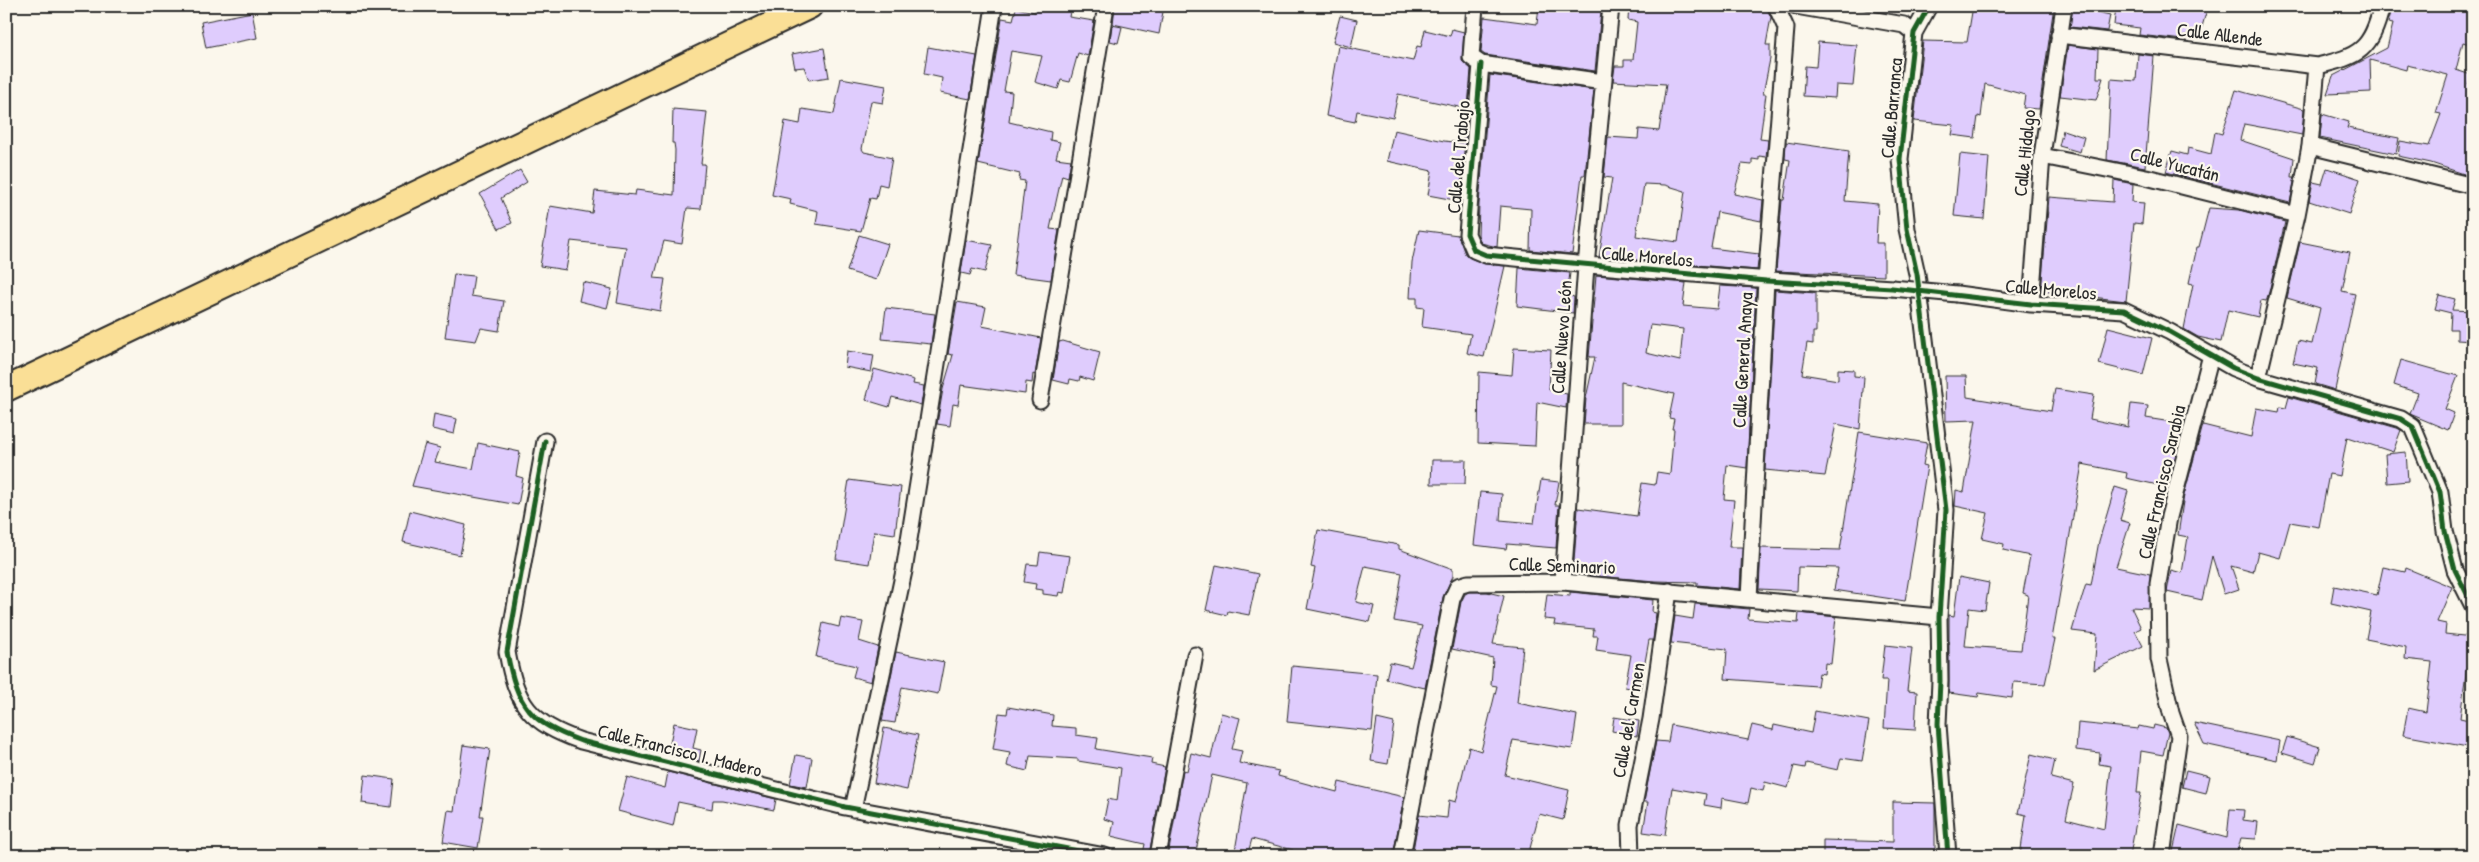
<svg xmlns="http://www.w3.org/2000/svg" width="2479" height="862" font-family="'Patrick Hand',sans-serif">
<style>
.building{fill:#dfccfd;stroke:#2b2b2b;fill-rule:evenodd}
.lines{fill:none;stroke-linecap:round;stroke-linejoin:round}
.minor-casing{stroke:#2b2b2b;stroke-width:19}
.primary-casing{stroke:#2b2b2b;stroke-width:28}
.minor{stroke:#fbf7ec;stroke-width:15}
.primary{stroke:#fadf96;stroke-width:24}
.minor-bridge-casing{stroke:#2b2b2b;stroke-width:19;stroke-linecap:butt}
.minor-bridge{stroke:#fbf7ec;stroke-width:15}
.cycleway-casing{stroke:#fbf7ec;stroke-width:8}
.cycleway{stroke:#1b5e20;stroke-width:5}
.labels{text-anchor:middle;stroke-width:4.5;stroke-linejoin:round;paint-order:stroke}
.street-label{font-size:19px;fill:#2b2b2b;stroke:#fbf7ec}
</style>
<rect width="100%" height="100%" fill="#fbf7ec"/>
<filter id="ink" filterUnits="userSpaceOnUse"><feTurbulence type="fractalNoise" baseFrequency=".02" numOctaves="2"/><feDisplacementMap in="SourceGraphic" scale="10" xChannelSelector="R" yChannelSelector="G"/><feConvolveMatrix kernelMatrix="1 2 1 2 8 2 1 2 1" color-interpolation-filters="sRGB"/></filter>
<g filter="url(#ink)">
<path class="building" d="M1036 6H1071L1069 17 1094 21 1088 56 1078 53 1070 82 1061 80 1058 89 1035 82 1042 56 1011 51 1004 91 1012 92 1009 122 1051 132 1050 140 1060 142 1056 158 1071 160 1068 177 1062 175 1050 229 1059 230 1051 280 1013 275 1025 181 1019 180 1020 174 978 164 1002 18 1013 20 1016 8 1035 12Z
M1115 6H1164L1159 34 1113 24Z
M1539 6H1573L1601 11 1595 71 1485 55 1481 52 1484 17 1537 24Z
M1629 6H1753L1767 9 1771 17 1766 45H1770V59L1763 94H1766L1760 139 1768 140 1766 157 1759 156V160L1752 159V165L1742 164 1734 194 1763 200 1761 221 1717 212 1711 248 1759 254 1757 270 1599 257 1612 178 1604 177 1608 137 1638 139 1639 129 1659 131 1666 84 1613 81 1615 66H1624V60H1633L1637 22 1628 20ZM1644 184 1665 185 1685 191 1678 242 1636 236Z
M1973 6H2054L2039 109 2023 108 2025 95 1985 84 1981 117 1978 116 1975 138 1952 135 1954 125 1914 121 1923 41 1967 42Z
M2073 6H2083V9L2110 15 2107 31 2070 27Z
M2116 6H2208L2199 37 2184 35 2183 40 2139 35 2140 28 2114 25Z
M2393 6H2473V45L2463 42 2456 70 2471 75 2468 84 2473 86V111L2469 124 2473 125V156L2467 175 2431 163 2398 156 2400 141 2429 146 2441 114 2436 113 2448 75 2407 65 2406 70 2370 60 2371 92 2327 94 2333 76 2387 48 2393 24 2388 23Z
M252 12 257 38 206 48 201 22Z
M1340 16 1357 20 1351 47 1333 42Z
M1112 25 1122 27 1118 43 1110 41Z
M1452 29 1464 32 1462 61 1471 69 1468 109 1398 94 1393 118 1357 111 1355 122 1326 116 1338 46 1413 61 1417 46 1421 47 1425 30 1450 36Z
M1818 42 1857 45 1853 86 1836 85 1835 98 1803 96 1805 66 1816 67Z
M2068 45 2098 49 2097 78H2103L2096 100 2060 96Z
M928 47 977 56 970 99 940 93 942 78 924 74Z
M824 48 829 77 809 80 804 67 795 68 792 54Z
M2138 54 2154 56 2145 167 2107 160 2111 79 2136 81Z
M1490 75 1594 90 1585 175H1582L1572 254 1530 250 1531 209 1500 206 1497 247 1481 243 1478 235 1479 204Z
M841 78 886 86 883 103 871 101 862 149 864 152 892 158 887 186 879 184 876 199 870 198 861 231 816 224 818 211 790 204 791 199 772 195 785 121 800 124 802 109 834 114Z
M2236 90 2304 109 2302 135 2244 124 2240 140 2294 158 2292 177H2295L2290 203 2166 172 2172 151 2187 155 2188 148 2211 154 2215 132 2222 134Z
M673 109 707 112 701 164H705L701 209 687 208 682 244 664 241 654 278 665 279 660 311 617 303 626 247 571 241 566 270 540 266 550 206 592 213 595 191 635 195 636 190 674 195 675 150 674 143H672Z
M1467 114 1460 201 1428 195 1432 171 1387 161 1394 130 1444 141 1462 143Z
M2322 114 2349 122 2347 128 2399 138 2396 154 2320 138Z
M2063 130 2084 137 2080 152 2059 146Z
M1786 142 1849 151 1845 201 1878 204 1876 243H1884V276L1776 271 1782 200H1784L1790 160 1785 159Z
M1960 154 1989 157 1984 219 1954 216Z
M2327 168 2360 179 2349 214 2309 201 2313 182 2322 184Z
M520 170 527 182 501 198 512 223 499 229 480 194Z
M2114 180 2133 184 2132 202 2144 203 2142 224 2134 223 2126 301 2041 291 2049 197 2113 202Z
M2209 208 2239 210 2285 222 2269 292 2266 301 2261 300 2258 317 2228 310 2221 342 2198 337 2184 329 2193 284 2189 283 2197 247H2199Z
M1419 230 1458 235 1465 254 1470 258 1485 264 1505 266 1484 357 1467 353 1471 334 1422 327 1424 308 1417 307V298H1410L1412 262Z
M859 235 888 244 876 280 847 271Z
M966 240 992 245 985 272 972 269 970 275 961 273Z
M2300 242 2350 252 2342 291 2355 294 2335 390 2315 384 2318 368 2293 363 2298 341 2312 344 2320 308 2287 298Z
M1519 268 1570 273 1567 295 1574 297 1573 313 1517 306Z
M454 274 474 276 471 296 504 301 499 331 481 328 476 341 445 337Z
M1596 275 1686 283 1683 306 1717 309 1720 286 1756 288 1747 468 1727 465 1724 499 1734 500 1729 547H1742L1740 589 1697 585V582L1655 581 1573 574 1578 508 1637 516 1642 483 1655 485 1657 472 1670 474 1674 429H1672L1674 419 1669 418 1674 394 1621 382V424H1584L1586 398 1595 357H1589ZM1650 325 1683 329 1680 361 1646 353Z
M583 282 612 289 607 308 579 301Z
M1775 290 1816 293V332H1813V344L1807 343 1802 374 1838 380V369L1854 370V376L1864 377 1860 429 1836 424 1825 476 1765 470Z
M2439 295 2455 299 2452 310 2473 311V341L2457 340V329H2450L2451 313 2435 309Z
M957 302 986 307 982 326 1041 338 1035 375 1033 374 1032 383 1026 382 1025 394 961 385 958 405 953 404 950 426 937 424 943 389 953 355 948 354Z
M886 308 935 314 931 344 882 339Z
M2108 327 2152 338 2143 375 2099 364Z
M1063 341 1100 352 1093 381 1080 377 1079 381 1070 379 1069 384 1053 380 1059 342Z
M1514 348 1551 350 1549 390 1567 394 1566 408 1537 402 1535 446 1478 443 1479 372 1512 375Z
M847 351 874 355 871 372 845 367Z
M2401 360 2458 376 2445 409 2454 413 2448 430 2410 414 2418 393 2394 385Z
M874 369 914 380 913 384 924 386 921 405 892 397 889 407 866 400Z
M1945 376H1966L1967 397 2051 411 2055 389 2094 395 2090 419 2128 427 2131 404 2148 406 2146 418 2184 424 2167 487 2126 478 2127 473 2082 464 2052 639H2055L2045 684 2014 682 2012 698 1979 693 1978 697 1949 693V615L1954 616 1959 577 1989 583 1985 610 1969 608 1965 646 2021 650 2028 595 2023 593 2030 556 2003 550 2004 544 1982 539 1988 513 1955 506 1956 490 1964 492 1976 420 1946 421Z
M2289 397 2397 428 2401 430 2393 452 2347 437 2340 476 2329 474 2319 527 2290 522 2280 558 2258 552 2253 572 2231 566 2239 589 2224 594 2212 556 2202 600 2167 592 2171 570 2182 573 2188 537 2178 535 2184 495 2203 425 2251 437 2256 408 2279 412 2280 407 2286 408Z
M434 414 457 419 454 434 432 429Z
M1859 432 1927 443 1923 465 1927 466 1905 601 1834 590 1838 568 1798 567 1797 591 1759 589 1761 548 1840 550Z
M478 443 520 452 516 476 523 478 518 505 412 486 425 444 440 448 435 462 473 469Z
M2406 452 2408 481 2387 483 2385 454Z
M1432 460H1466L1465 484H1431Z
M849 480 901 487 895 534 874 531 869 564 836 559Z
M1541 480 1559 482 1555 505H1559L1556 548 1507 544 1506 549 1474 545 1480 492 1502 494 1500 520 1534 523Z
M2115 487 2128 491 2120 520 2130 523 2116 567 2150 574 2149 608 2131 607 2141 628 2135 631 2143 646 2094 670 2097 634 2072 631 2086 584 2091 585 2099 541Z
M410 511 466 525 460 555 403 542Z
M1318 530 1399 545V549L1453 569V576L1443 597 1425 688 1386 679 1390 662 1411 667 1422 626 1394 621 1402 573 1365 566 1356 602 1374 606 1370 622 1307 609 1315 568 1311 567Z
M1040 552 1070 556 1064 593 1059 592 1058 596 1043 594V590L1035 589 1036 584 1024 582 1027 564 1038 565Z
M1216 565 1258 574 1249 615 1228 611 1227 615 1206 610Z
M2383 567 2405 572 2406 568 2452 587 2437 622 2446 624 2445 634 2473 637V666H2467L2460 718 2473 721V748L2403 735 2408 708 2426 712 2432 662 2405 659 2406 647 2366 639 2371 612 2331 603 2334 586 2377 595Z
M1469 592H1487L1504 596 1493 644 1523 647 1517 703 1577 715 1572 749 1513 740 1505 775 1569 790 1563 820 1539 814 1528 856H1412L1419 815 1447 818 1449 800 1456 802 1469 747 1481 751 1497 686 1491 685 1493 658 1452 649 1461 602 1465 594Z
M1570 592 1653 600 1652 612 1656 613 1653 640H1649L1640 690 1625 687 1631 655 1596 650 1598 636H1593L1594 629 1554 625 1555 620 1544 619 1547 594 1570 596Z
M1695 604 1749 609 1748 619 1798 623 1799 613 1836 617 1831 664 1825 663 1824 674 1819 673 1817 686 1725 679 1727 649 1671 643 1675 616 1693 619Z
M841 618 863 622 859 641 878 647 871 682 853 677 856 666 816 657 823 623 839 627Z
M1885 645 1912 648 1907 691 1917 692 1915 730 1884 728 1887 680H1881Z
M896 652 944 662 938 694 902 687 895 723 882 721Z
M1292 666 1377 674 1372 731 1287 722Z
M1008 707 1053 715 1052 726 1076 728V735L1098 738 1096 749 1152 758 1151 764 1165 767 1149 855 1143 854 1145 844 1111 836 1114 822 1104 819 1108 799 1117 801 1121 768 1078 761V759L1030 756 1027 771 1007 766 1010 752 993 749 999 713 1007 714Z
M1815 711 1869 721 1862 761 1841 758 1838 770 1806 763 1805 768 1794 766 1788 788 1765 782 1763 791 1751 788 1748 803 1722 798 1721 808 1704 805 1706 794 1672 788 1665 835 1643 832 1648 802H1644L1656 741 1668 742 1671 725 1748 740 1752 725 1773 730 1774 725 1811 733Z
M1221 713 1240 718 1232 749 1242 751 1239 763 1279 771 1278 776 1337 792 1339 782 1404 797 1393 856H1291L1293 850 1252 839 1247 856H1234L1247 783 1212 775 1195 856H1168L1183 770 1187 771 1191 753 1211 758Z
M1614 717 1639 721 1637 736 1612 731Z
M1377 719 1394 723 1388 764 1371 761Z
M674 723 697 728 693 748 701 750 699 761 668 753Z
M2078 723 2138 729 2139 726 2153 729 2154 725 2166 728 2168 733 2163 755 2141 751 2137 793H2141L2130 856H2020L2026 815 2018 813 2031 754 2055 760 2051 778 2074 784 2066 819 2104 829 2111 766 2099 764 2100 753 2076 750Z
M2194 723 2280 741 2277 760 2204 744Z
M884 728 918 735 907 790 874 783Z
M2287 737 2320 747 2315 763 2282 753Z
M463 745 490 749 480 816H483L478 848 443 842 448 810 454 811Z
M796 755 812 758 807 787 790 784Z
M2186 770 2210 776 2206 793 2182 787Z
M668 772 776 799 774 810 722 800H713L712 809 678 802 673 826 618 811 627 777 665 788Z
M365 775 394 779 391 807 362 803Z
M1893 802 1935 803V856H1823V840L1893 842Z
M2230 809 2244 810 2243 820 2258 822 2256 839 2241 838 2236 856H2172L2179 825 2227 838Z"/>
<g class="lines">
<defs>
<path id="minor" d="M1475 6 1471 57 1481 64 1603 82
M1796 6 1904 25 1914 33
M1929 6 1914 33 1900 159 1907 229 1917 274 1946 510 1939 617 1940 681 1938 724 1948 856
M2059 35 2317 66C2360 56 2371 50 2382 6
M1481 64 1467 234 1474 250 1486 255C1621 269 1756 280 1892 288
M2310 146 2473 186
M2042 156 2146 177 2297 215
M1957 294 2031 304 2124 310 2170 332 2233 368 2258 378 2401 419 2413 427 2440 492 2445 531 2455 570 2473 606
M2031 304 2042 156 2064 6
M2258 378 2297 215 2310 146 2317 66
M1040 400 1106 6
M545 441 507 652C517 706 529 722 581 741L845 807 1105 856
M1563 582 1586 266 1611 6
M1749 598 1766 281 1786 28 1776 6
M853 809 904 571 994 6
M1158 856 1195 655
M1402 856 1452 599 1458 586 1468 583 1563 582 1939 617
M1631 856 1630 825 1651 719 1669 591
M2162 856 2179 736 2171 713 2159 659 2158 584 2169 517 2211 355"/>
<path id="primary" d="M6 389 810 6"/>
</defs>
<use href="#minor" class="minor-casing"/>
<use href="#primary" class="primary-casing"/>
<use href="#minor" class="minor"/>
<use href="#primary" class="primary"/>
<defs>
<path id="minor-bridge" d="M1892 288 1957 294"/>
</defs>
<use href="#minor-bridge" class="minor-bridge-casing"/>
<use href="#minor-bridge" class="minor-bridge"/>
<defs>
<path id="cycleway" d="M1929 6 1914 33 1900 159 1907 229 1917 274 1946 510 1939 617 1940 681 1938 724 1948 856
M1481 64 1467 234 1474 250 1486 255 1766 281 1892 288 2031 304 2124 310 2170 332 2233 368 2258 378 2401 419 2413 427 2440 492 2445 531 2455 570 2473 606
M545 441 507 652C517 706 529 722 581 741L845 807 1105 856"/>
</defs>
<use href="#cycleway" class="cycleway-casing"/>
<use href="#cycleway" class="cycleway"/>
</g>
</g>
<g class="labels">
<g class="street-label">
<text transform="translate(2220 34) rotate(7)" y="7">Calle Allende</text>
<text transform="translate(1891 108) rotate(-85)" y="7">Calle Barranca</text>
<text transform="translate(2024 153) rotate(-84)" y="7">Calle Hidalgo</text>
<text transform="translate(1458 157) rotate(-85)" y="7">Calle del Trabajo</text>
<text transform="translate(2175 164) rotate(14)" y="7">Calle Yucatán</text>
<text transform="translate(1647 256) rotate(5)" y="7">Calle Morelos</text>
<text transform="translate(2051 289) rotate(5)" y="7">Calle Morelos</text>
<text transform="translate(1561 337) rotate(-86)" y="7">Calle Nuevo León</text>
<text transform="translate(1742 360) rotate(-87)" y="7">Calle General Anaya</text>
<text transform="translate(2161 482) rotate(-77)" y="7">Calle Francisco Sarabia</text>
<text transform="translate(1562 565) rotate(2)" y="7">Calle Seminario</text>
<text transform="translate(1628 720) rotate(-80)" y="7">Calle del Carmen</text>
<text transform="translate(680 750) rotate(14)" y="7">Calle Francisco I. Madero</text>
</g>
</g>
<rect width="2479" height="862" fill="none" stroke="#fbf7ec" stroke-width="25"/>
<rect x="12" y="12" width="2454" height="837" fill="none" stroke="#2b2b2b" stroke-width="2" filter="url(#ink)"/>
</svg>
